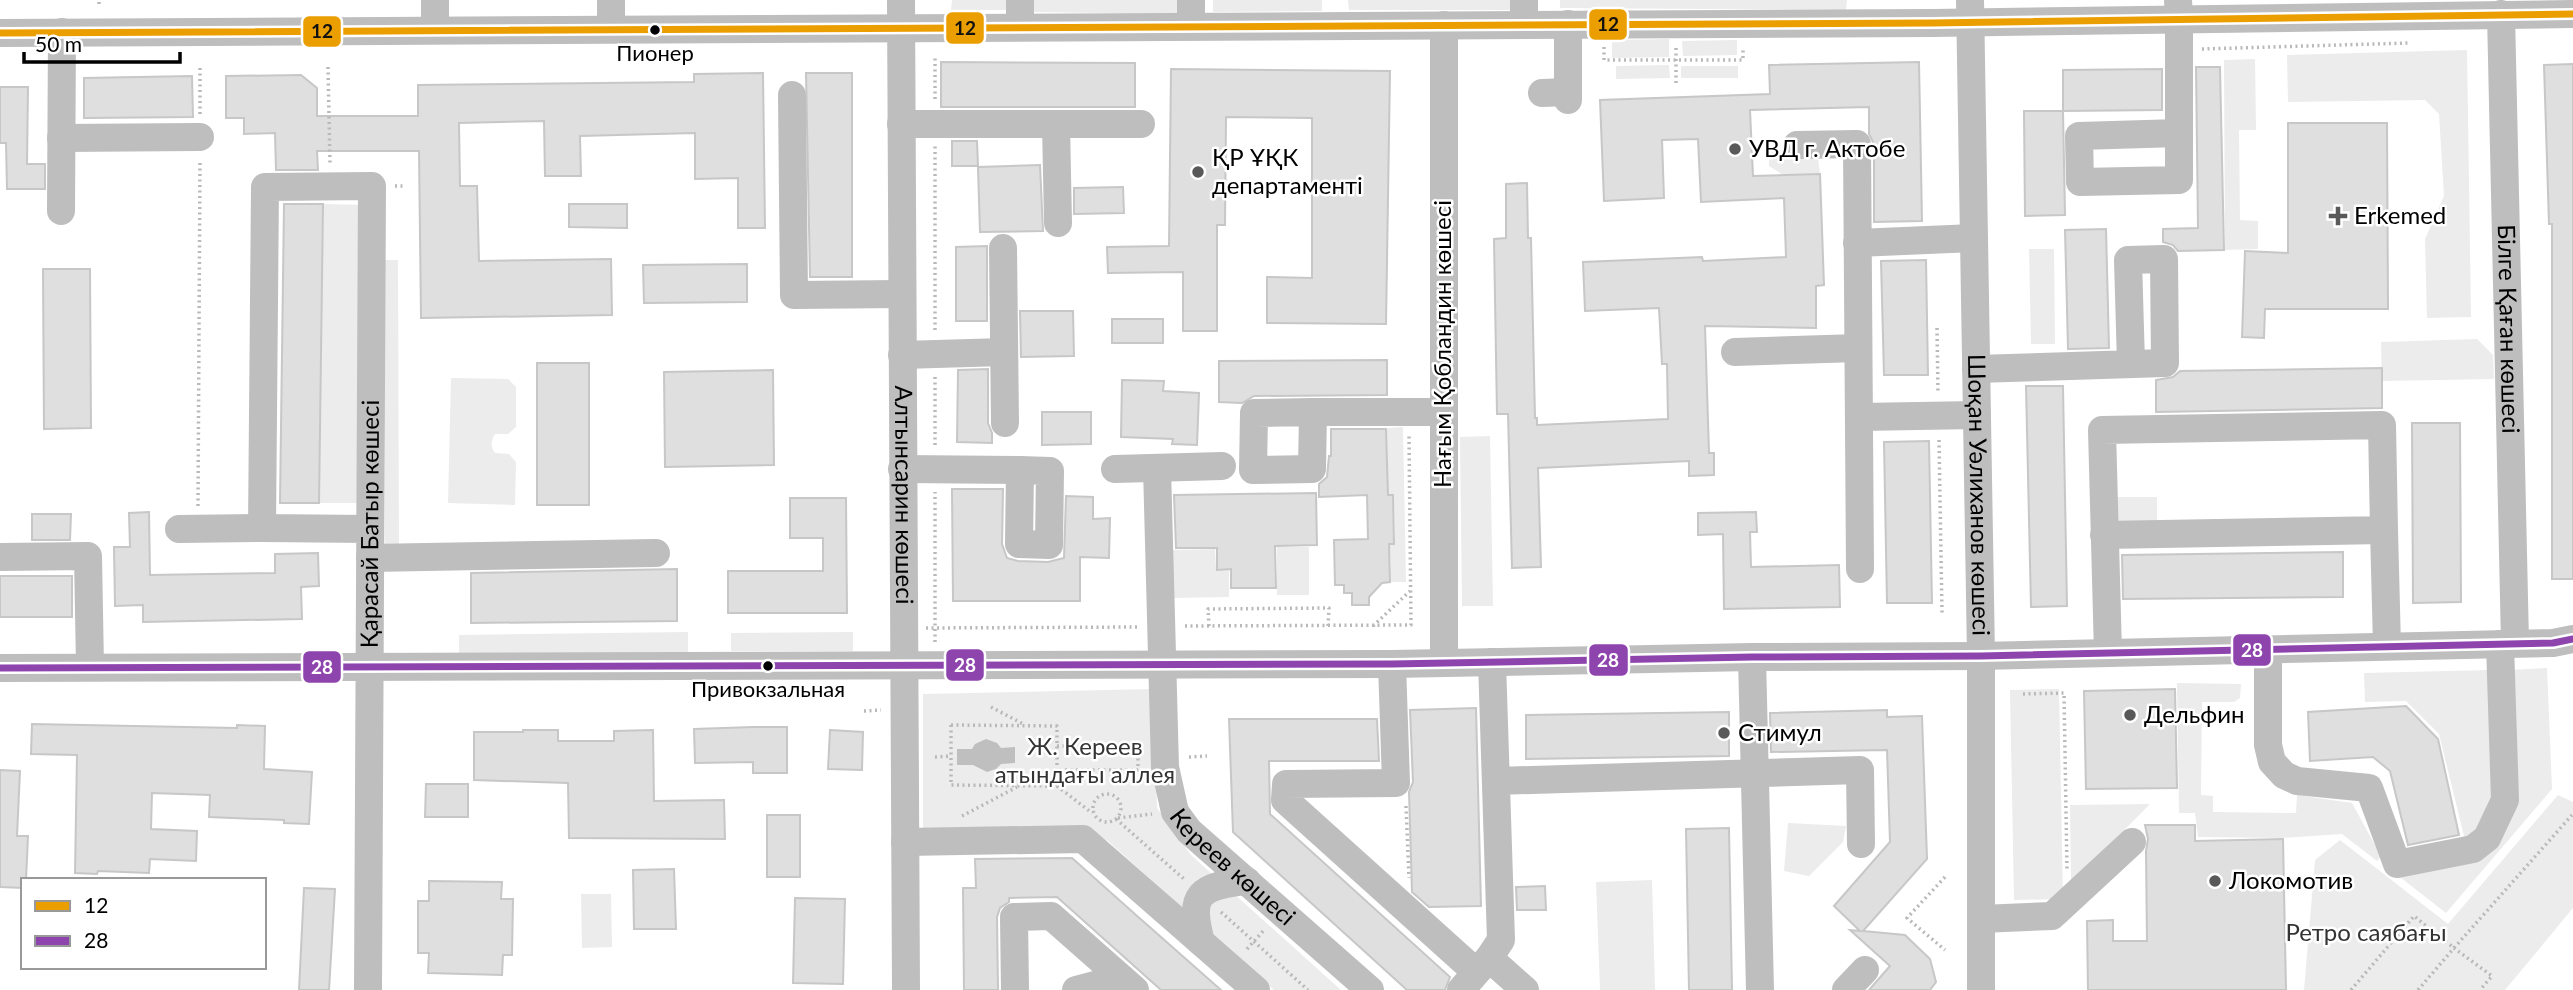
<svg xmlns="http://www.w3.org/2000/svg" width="2573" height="990" font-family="Lato,sans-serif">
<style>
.green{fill:#ececec}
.water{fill:#bfbfbf}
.building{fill:#dfdfdf;stroke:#c7c7c7;stroke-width:2}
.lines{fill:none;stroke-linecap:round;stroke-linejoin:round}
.path{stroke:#b9b9b9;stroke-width:3.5;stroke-dasharray:2 3.5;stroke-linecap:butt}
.minor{stroke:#bebebe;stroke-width:28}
.bus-1-casing{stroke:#fff;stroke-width:12}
.bus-2-casing{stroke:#fff;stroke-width:12}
.bus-1{stroke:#eb9e00;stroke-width:7}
.bus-2{stroke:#8e44ad;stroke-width:7}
.bus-dot{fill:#000;stroke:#fff;stroke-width:2.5}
.poi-dot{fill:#595959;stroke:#fff;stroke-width:2.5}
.labels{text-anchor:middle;stroke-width:5;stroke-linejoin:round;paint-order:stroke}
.bus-label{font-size:22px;fill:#000;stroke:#fff}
.poi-label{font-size:24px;fill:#000;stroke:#fff;text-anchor:start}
.street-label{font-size:24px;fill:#000;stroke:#fff}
.park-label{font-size:24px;fill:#333;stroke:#fff}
.line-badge{stroke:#fff;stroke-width:2.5}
.badge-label{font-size:19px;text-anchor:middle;font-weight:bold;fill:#fff}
.pale-badge-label{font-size:19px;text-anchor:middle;font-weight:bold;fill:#111}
</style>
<rect width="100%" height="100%" fill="#fff"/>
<path class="green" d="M952 0H1016V10H951Z
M1029 0H1182V14L1029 12Z
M1213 0H1322V11L1213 12Z
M1348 0H1511L1510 10H1349Z
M1560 0H1847L1846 10 1560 8Z
M1669 39V57L1612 58V40Z
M1737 40V55L1683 56 1682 41Z
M2467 50 2471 317 2427 318 2425 239 2444 196 2439 114 2425 100 2288 102 2287 55Z
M2255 59 2256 130H2239L2240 220 2258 221V249L2225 250 2224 60Z
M1669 65 1670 78 1616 79V66Z
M1681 66H1738V78H1681Z
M1817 150 1820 174 1783 175 1769 166V151Z
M323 204 364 205 360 503H319Z
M2029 249H2054L2055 344H2031Z
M384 260H398L399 549H385Z
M2477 339 2493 355 2494 379 2382 381 2381 342Z
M451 378 508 379 516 387V427L508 434H495C491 441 490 446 495 453L509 454 516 462 515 505 448 503Z
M1403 427 1406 582H1391L1390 545H1395L1394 494H1388L1387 428Z
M1490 436 1493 606H1462L1460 437Z
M2114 497H2157V525L2114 526Z
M1277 547H1309V595H1277Z
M1215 549 1216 570H1229V597L1172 598V550Z
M688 632V655L459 658V635Z
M853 632V651H731V633Z
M2547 668 2552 789 2446 913 2400 877 2496 845 2510 670Z
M2490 670 2493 796 2472 838 2465 840 2439 734 2406 701 2365 702 2364 673Z
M2177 683 2241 684 2240 698 2234 702H2202L2201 795 2213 796V812L2296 813 2297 795 2352 803 2381 856 2377 861 2342 834 2282 838 2198 837 2195 813H2179Z
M1154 689 1157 808 1191 855 1341 990H1274L1108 841 1094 833 923 830V694Z
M2059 689 2063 899 2014 900 2010 690Z
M2558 795 2573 802V908L2505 990H2304L2315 860 2340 840 2448 924Z
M2150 804 2071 884 2070 805Z
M1788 823 1846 826 1843 842 1809 876 1784 871Z
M1652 880 1655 990H1600L1596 882Z
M581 894H611L612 947 582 948Z"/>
<path class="water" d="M986 739 997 743 1001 748 1015 747V763L1001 764 996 769 987 772 973 765H957V749H972L975 744Z"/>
<path class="building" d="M941 62 1135 63V107H941Z
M1919 62 1922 221 1874 222V144L1869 134V107L1750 110 1753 176 1820 174 1824 285 1816 286V328L1705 326 1709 453H1714V475L1689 476V461L1538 468 1541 567 1512 568 1508 414H1497L1494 239 1506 238V184L1527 183 1528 238H1531L1535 418H1537V425L1668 419 1667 364H1662L1659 308 1585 311 1583 262 1702 257 1703 261 1786 257 1784 198 1701 202 1698 139 1662 140 1664 198 1604 201 1600 100 1770 94 1769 65Z
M2573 64V579H2552V224H2549L2544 65Z
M2196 67H2220L2224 250 2178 251 2173 245 2163 242V229L2198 228Z
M1171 69 1390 71 1386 324 1267 323V277L1312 278V118L1226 117 1225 225H1217V331H1183V272L1108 273 1107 247 1169 246Z
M2162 69V110L2063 111V70Z
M763 73 765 228H738V178L695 179V133L580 136 581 176H545L544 121 459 123 460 186H477L479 261 611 259 612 315 421 318 419 151H317L318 170H276L275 133 244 134V118H226V76L301 75 317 88V116H418V85L694 82V74Z
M806 73H852V277H810Z
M192 76 193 117 84 118V78Z
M0 87H28L27 164H45V189H7L6 143H0Z
M2024 111H2063L2065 215 2025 216Z
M2288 123H2387L2388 309H2265L2264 338 2242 337 2245 251 2288 253Z
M952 141H977L978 166H952Z
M1040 165 1043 231 980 232 978 167Z
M1123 187 1124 213 1074 214V188Z
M284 204H323L319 503H280Z
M569 204H627V228L569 227Z
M2106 229 2109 348 2068 349 2065 230Z
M987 246V321H956V247Z
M1926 260 1928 375H1884L1881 261Z
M747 264V302L644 303 643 265Z
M43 269H90L91 428 44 429Z
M1020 311H1073L1074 356 1021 357Z
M1112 319H1163V343H1112Z
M1387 360V395L1254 396 1242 403 1219 402V361Z
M537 363H589V505H537Z
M2382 368V408L2156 412V380L2173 377 2180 371Z
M988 369V423L992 433V443L957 442 958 370Z
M773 370 774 465 665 467 664 372Z
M1122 380 1164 381 1163 391 1199 393 1197 445 1172 444 1173 439 1121 437Z
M2026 386H2063L2067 606 2031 607Z
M1042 412H1091V444L1042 445Z
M2412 423H2460L2461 602 2413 603Z
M1331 429H1386L1388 495H1393L1394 544H1389L1390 582 1382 583 1369 597V605H1352V593H1344V585H1335L1334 540 1368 539 1367 495 1319 497V484L1327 477 1329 456H1331Z
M1929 441 1932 603H1887L1884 442Z
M952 489H1003L1002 544 1007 558 1018 561 1048 562 1064 558 1066 496 1093 497V519L1110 518 1109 558 1080 557V601H953Z
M1316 493 1317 545 1275 546 1276 588H1231V569L1217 570V548H1176L1174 495Z
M790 498H846L847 613H728V571H823V538H790Z
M149 512 150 575 275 573V554L318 553 319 586 301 587 302 619 143 622V605L115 606 114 547H130L129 513Z
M1756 512 1757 532H1750L1751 567 1839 565 1840 607 1724 609 1723 534 1698 535V513Z
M32 514H71L70 540H32Z
M2343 552V597L2123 599 2122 555Z
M677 569V621L471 623V573Z
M0 576H72V617H0Z
M2175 689 2177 788 2086 789 2084 691Z
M2406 706 2438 739 2459 835 2408 845 2390 771 2373 757 2310 761 2308 712Z
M1476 708 1481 906 1429 907 1412 892 1409 792 1413 782 1410 710Z
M1887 710V717L1922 716 1927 859 1863 931 1905 935 1930 959 1936 982 1930 990H1869L1890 966 1850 930 1860 931 1834 906 1890 842 1887 750 1771 752 1770 713Z
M1729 712V756L1526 759V715Z
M1229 719H1377L1379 761H1269L1270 814 1450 977 1445 990H1407L1233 832Z
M32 724 237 728V725L265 726 264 769 312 772 309 824 284 823V820L209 817 210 795 152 793 151 829 197 831 196 861 150 859 149 873 98 871 97 874 75 873 77 755 31 754Z
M753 727H787V773H753V762L695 763 694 729Z
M523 730H558V741H614V731L653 730 654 801 724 800 725 839 569 838 568 783 474 780V732H523Z
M830 730 863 732 862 770 828 769Z
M0 770 20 771 17 836H28L26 880H23V888L0 887Z
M426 784H468V817H425Z
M767 815H800V877H767Z
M2145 825H2195V841L2283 839 2286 990H2088L2087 921 2113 920V941H2147L2146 851 2148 839Z
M1729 828 1732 990H1689L1686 829Z
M1072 858 1136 915 1221 990H1161L1057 897 1009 898V902L1000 908 997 917 998 990H964L963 888H976L975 859Z
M674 869 676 929H634L633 870Z
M429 881 502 882 501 899H513L512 955H503L502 975 428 973 429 953H418V901H429Z
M1545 886 1546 910H1517L1516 887Z
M304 888 335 889 329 990H299Z
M795 898 845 899 843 984 793 983Z"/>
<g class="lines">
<path class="path" d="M99 4V0
M1604 47V60H1743V48
M2202 49 2408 43
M328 67 330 163
M1676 83V47
M935 99V56
M200 114V67
M395 186H405
M1937 328 1938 393
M935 330V146
M935 377V446
M1939 440 1942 613
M198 506 200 160
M1185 626 1411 625 1409 435
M1209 626 1208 609 1329 608 1328 626
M1373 626 1410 591
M926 628 1139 627
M935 642V492
M2023 694 2064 693 2067 869
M991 707 1025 725
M864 711 881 710
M951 725 1057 726V786L951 785Z
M1057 746H1138V770H1057
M935 757 951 756
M1189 757 1207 756
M1057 786 1092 813
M1093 808a14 14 0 1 1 28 0a14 14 0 1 1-28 0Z
M1406 806 1409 878
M962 816 1017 787
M1118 818 1152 814
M1116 819 1184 879
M1945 877 1907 918 1945 950
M1221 912 1308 990
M1247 949 1265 929
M2351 990 2414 916 2454 948 2572 815
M2418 990 2454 948 2492 976 2480 990"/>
<g class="minor">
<path d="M435 0V30"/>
<path id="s1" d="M901 0 906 990"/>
<path d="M1524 0V25"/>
<path id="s2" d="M1970 0 1981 656V990"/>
<path d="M2178 0 2179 18V180L2080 182 2079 136 2179 133"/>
<path id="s3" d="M2501 14 2515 643"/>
<path d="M1568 24V100"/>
<path d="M1191 26V0"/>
<path d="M1020 27V0"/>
<path d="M611 29V0"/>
<path d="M0 33 1932 23 2573 14"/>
<path d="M1542 93 1568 92"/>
<path d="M792 95 794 295 901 294"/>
<path d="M901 124H1141"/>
<path d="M1056 124 1058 223"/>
<path d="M61 138 200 137"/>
<path d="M1797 145 1857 144 1860 569"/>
<path d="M61 211 62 32"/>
<path d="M1857 243 1974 238"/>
<path d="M1003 248 1005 423"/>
<path d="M1735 352 1858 348"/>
<path d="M902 355 1004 352"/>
<path d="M1976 369 2165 363 2164 259 2128 260 2131 364"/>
<path d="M1313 412 1254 413 1253 470 1312 469 1313 412H1443"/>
<path d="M1859 417 1977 415"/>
<path id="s4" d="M1157 468 1165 767 1175 812 1189 831 1370 990"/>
<path d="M902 469 1020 470"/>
<path d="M1115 469 1222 466"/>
<path d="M1020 470 1050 471 1049 545 1019 544Z"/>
<path d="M179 529 262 528"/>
<path d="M2384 530 2387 646"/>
<path d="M2104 535 2384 530 2382 425 2102 430 2108 653"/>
<path d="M0 557 88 556 90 667"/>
<path d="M370 558 656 553"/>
<path d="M2268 649V745L2272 762 2284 775 2297 781 2369 788 2397 864 2473 849 2487 838 2505 800 2500 644"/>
<path d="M1752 657 1760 990"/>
<path d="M1444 663V25"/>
<path d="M1392 664 1396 783 1286 784 1285 800 1476 972"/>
<path d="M0 668 1392 664 1752 657 1981 656 2553 643 2573 639"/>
<path d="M1496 781 1860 770 1861 844"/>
<path d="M905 842 1083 839 1256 990"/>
<path d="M1981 919 2052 916 2132 842"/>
<path d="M1201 942C1188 894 1199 886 1247 881"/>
<path d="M1489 958 1525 990"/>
<path id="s5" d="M368 990 372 186 265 187 262 528 370 529"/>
<path d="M1015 990 1014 917 1051 916 1135 990"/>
<path d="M1076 990 1121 978"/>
<path d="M1461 990 1489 958 1501 940 1492 662"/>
<path d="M1846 990 1865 970"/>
</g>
<defs>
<path id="bus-1" d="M0 33 1932 23 2573 14"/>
<path id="bus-2" d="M0 668 1392 664 1752 657 1981 656 2553 643 2573 639"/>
</defs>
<use href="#bus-1" class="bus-1-casing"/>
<use href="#bus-2" class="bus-2-casing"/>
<use href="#bus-1" class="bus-1"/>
<use href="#bus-2" class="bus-2"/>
</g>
<g class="bus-dot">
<circle cx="655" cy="30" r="6"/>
<circle cx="768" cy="666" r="6"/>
</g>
<g class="poi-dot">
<circle cx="1735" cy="149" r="7"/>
<circle cx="1198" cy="172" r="7"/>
<path d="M2334.5 205.5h7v7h7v7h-7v7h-7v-7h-7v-7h7z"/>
<circle cx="2130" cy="715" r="7"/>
<circle cx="1724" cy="733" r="7"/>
<circle cx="2215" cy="881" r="7"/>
</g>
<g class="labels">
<g class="bus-label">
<text x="655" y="61">Пионер</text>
<text x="768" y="697">Привокзальная</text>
</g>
<g class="poi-label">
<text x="1749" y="157">УВД г. Актобе</text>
<text x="1212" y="166">ҚР ҰҚК<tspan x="1212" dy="28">департаменті</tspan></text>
<text x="2354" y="224">Erkemed</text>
<text x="2144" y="723">Дельфин</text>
<text x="1738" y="741">Стимул</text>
<text x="2229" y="889">Локомотив</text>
</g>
<g class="street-label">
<text dy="8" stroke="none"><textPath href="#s3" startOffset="315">Білге Қаған көшесі</textPath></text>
<text transform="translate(1443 344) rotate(-90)" y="8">Нағым Қобландин көшесі</text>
<text dy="8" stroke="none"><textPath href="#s1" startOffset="495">Алтынсарин көшесі</textPath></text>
<text dy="8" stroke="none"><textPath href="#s2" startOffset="495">Шоқан Уәлиханов көшесі</textPath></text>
<text dy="8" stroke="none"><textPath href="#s5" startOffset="466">Қарасай Батыр көшесі</textPath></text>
<text dy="8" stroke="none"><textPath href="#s4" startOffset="425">Кереев көшесі</textPath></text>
</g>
<g class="park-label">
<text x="1085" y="755">Ж. Кереев<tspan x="1085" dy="28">атындағы аллея</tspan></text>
<text x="2366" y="941">Ретро саябағы</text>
</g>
</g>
<g class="line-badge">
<rect x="1588" y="8" width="40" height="33" rx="7" fill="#eb9e00"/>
<rect x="945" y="11" width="40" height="34" rx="7" fill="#eb9e00"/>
<rect x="302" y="15" width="40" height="33" rx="7" fill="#eb9e00"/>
<rect x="2232" y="633" width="40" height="34" rx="7" fill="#8e44ad"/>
<rect x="1588" y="643" width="41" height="34" rx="7" fill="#8e44ad"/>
<rect x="945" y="648" width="40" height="34" rx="7" fill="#8e44ad"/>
<rect x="302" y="650" width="40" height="34" rx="7" fill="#8e44ad"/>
</g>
<g class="badge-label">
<text x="2252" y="657">28</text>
<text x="1608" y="667">28</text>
<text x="965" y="672">28</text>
<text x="322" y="674">28</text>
</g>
<g class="pale-badge-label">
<text x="1608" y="31">12</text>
<text x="965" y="35">12</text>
<text x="322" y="38">12</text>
</g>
<rect x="21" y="878" width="245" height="91" fill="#ffffff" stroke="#999999" stroke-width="2"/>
<rect x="35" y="901" width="35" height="10" fill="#eb9e00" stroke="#999999" stroke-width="2"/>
<text x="84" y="913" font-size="21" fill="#000000">12</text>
<rect x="35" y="936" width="35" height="10" fill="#8e44ad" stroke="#999999" stroke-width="2"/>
<text x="84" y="948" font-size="21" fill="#000000">28</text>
<path d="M24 52v10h156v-10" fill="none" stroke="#000000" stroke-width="3.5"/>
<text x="35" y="52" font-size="21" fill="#000000" stroke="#ffffff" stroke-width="5" paint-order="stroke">50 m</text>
</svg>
